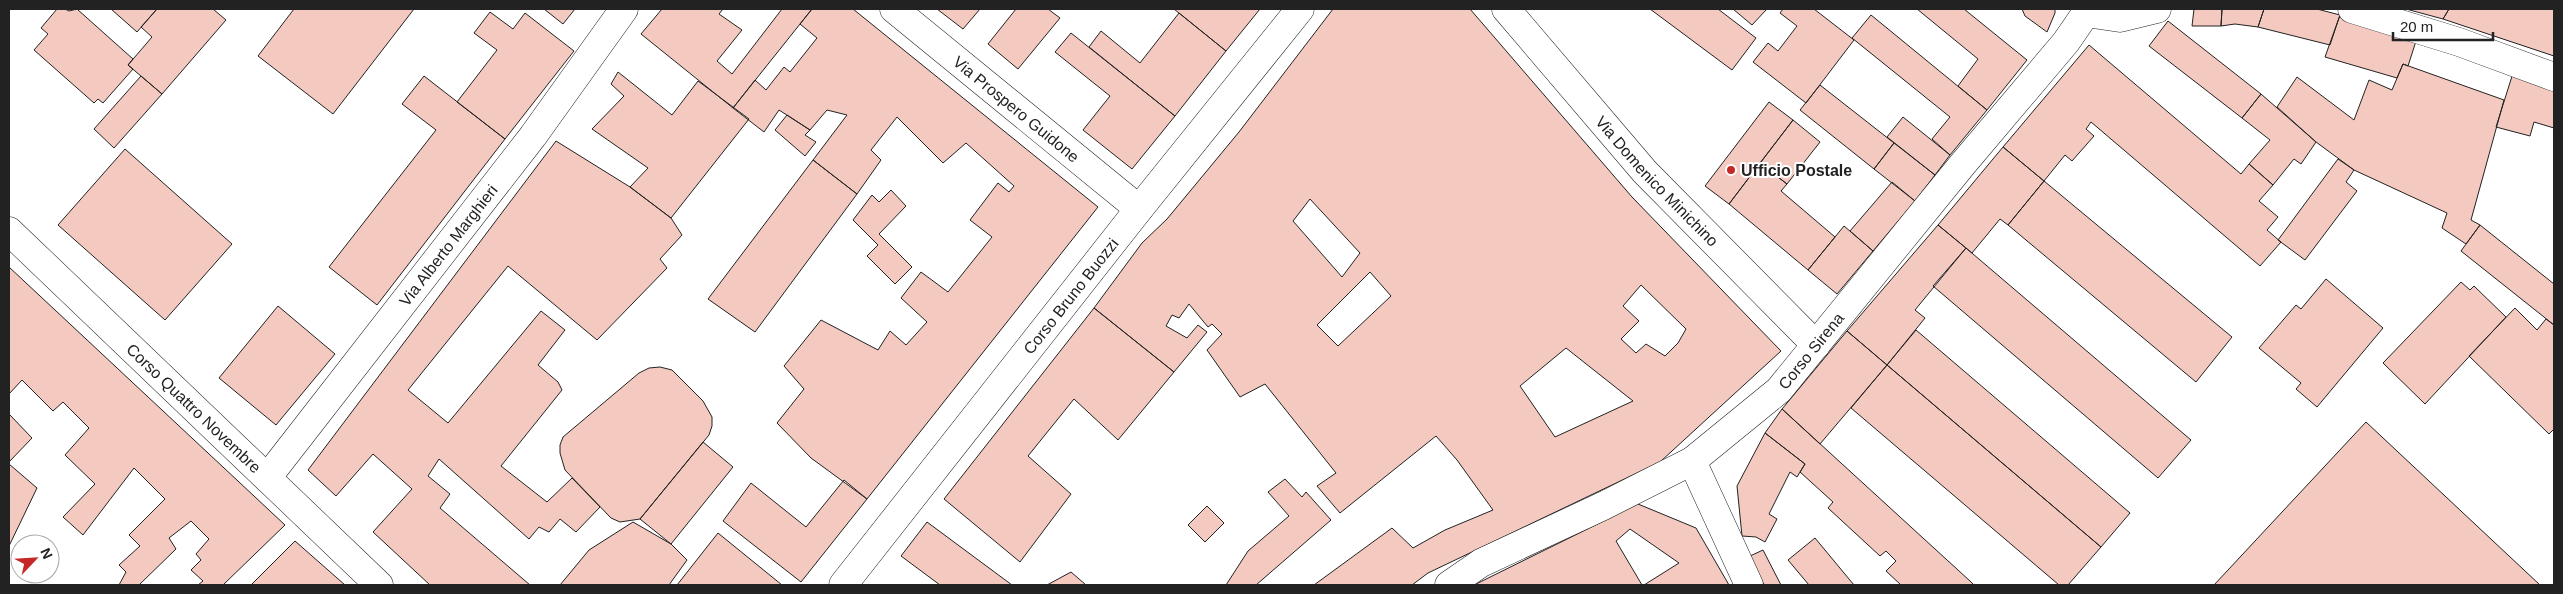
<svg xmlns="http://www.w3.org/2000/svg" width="2563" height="594" font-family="Arial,sans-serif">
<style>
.building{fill:#f3c9c0;stroke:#222;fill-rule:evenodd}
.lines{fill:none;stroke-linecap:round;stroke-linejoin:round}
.street-casing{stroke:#222;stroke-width:29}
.street{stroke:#fff;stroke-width:28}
.poi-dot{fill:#c62828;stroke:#fff;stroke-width:2}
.labels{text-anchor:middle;stroke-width:4;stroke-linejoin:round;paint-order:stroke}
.street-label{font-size:16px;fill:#222;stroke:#fff}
.poi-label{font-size:16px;font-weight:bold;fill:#222;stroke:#fff;text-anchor:start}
</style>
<rect width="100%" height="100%" fill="#fff"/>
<path class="building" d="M57 9H65L69 11 77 9 133 59 128 65 133 69 103 103 98 99 94 103 34 50 48 34 41 28Z
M111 9H157L137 32Z
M157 9H213L226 20 162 94 128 65 152 37 141 27Z
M294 9H414L333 114 258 56Z
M544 9H575L563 24Z
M662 9H723L719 14 742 30 717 61 732 74 782 9H812L733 108 641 34Z
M812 9H853L1098 207 867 499 811 458 777 423 804 389 784 366 821 320 878 350 890 331 906 345 927 322 901 298 921 272 948 292 992 237 970 220 998 183 1009 192 1014 186 966 143 943 163 897 117 871 150 881 160 857 194 813 160 847 115 827 110 810 130 779 110 764 132 733 108 755 80 766 90 784 67 790 72 817 38 800 24Z
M937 9H980L963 29Z
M1016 9H1048L1060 18 1018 69 988 44Z
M1174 9H1260L1226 51Z
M1333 9H1470L1632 197 1781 351 1660 462 1428 573 1412 585H1314L1392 528 1413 548 1445 530 1493 510 1457 460 1436 436 1340 513 1317 486 1336 473 1265 384 1240 397 1207 350 1222 334 1212 324 1208 327 1189 304 1179 318 1172 315 1166 326 1187 338 1198 325 1207 332 1174 372 1094 308 1142 243 1167 219 1239 132ZM1641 285 1686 329 1678 343 1665 356 1646 344 1636 353 1621 339 1639 321 1623 306ZM1566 348 1633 401 1555 437 1520 386Z
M1650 9H1718L1756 38 1732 70Z
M1733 9H1764L1766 10 1752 25Z
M1783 9H1814L1854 40 1806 103 1753 62 1768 43 1778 51 1797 26 1780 13Z
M1917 9H1964L2027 60 1987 110 1958 86 1978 59Z
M2022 9H2055V13L2047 32 2025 16Z
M2194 9H2222L2221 26H2192Z
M2222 9H2264L2258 27 2235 24 2221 26Z
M2264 9H2317L2340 15 2330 45 2258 27Z
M2406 9H2449L2443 19Z
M2449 9H2554V56L2443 19Z
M490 12 513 29 525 13 574 51 505 139 457 102 497 50 474 33Z
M1179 13 1226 51 1175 116 1089 47 1101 31 1140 63Z
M1871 15 1987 110 1950 155 1932 139 1950 117 1852 38Z
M2340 15 2417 38 2408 66 2403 64 2397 78 2325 57Z
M2168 21 2261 94 2242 118 2149 46Z
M1071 33 1175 116 1132 169 1083 130 1110 96 1055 52Z
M2089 45 2241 174 2249 164 2273 185 2259 201 2278 217 2267 230 2281 242 2260 266 2091 122 2086 129 2094 136 2072 161 2065 155 2044 181 2003 147Z
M2403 64 2504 100 2471 220 2480 225 2466 244 2442 228 2447 213 2354 170 2316 142 2277 107 2297 77 2354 120 2369 80 2392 90Z
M618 72 672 115 698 81 749 119 671 218 630 187 648 168 592 129 624 96 611 84Z
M2513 73 2554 86V128L2534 122 2530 136 2496 127Z
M141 76 162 94 114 148 94 129Z
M424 76 505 139 377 305 329 267 436 130 402 104Z
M1820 85 1894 143 1874 169 1800 110Z
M2261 94 2316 142 2301 164 2294 159 2273 185 2249 164 2270 140 2242 118Z
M1769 102 1793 120 1729 204 1705 186Z
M787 115 810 130 805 135 816 142 805 156 775 130Z
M1903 117 1950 155 1935 175 1887 137Z
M1793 120 1820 142 1787 184 1760 163Z
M556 141 630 187 671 218 682 235 660 259 667 268 597 340 508 266 408 390 448 423 541 311 565 330 538 365 558 382 562 390 501 466 547 502 572 478 600 507 576 532 560 519 549 532 539 527 529 539 439 459 428 476 450 494 440 508 530 585H430L373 532 412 489 373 454 336 496 308 470Z
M1894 143 1935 175 1915 201 1874 169Z
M2003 147 2044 181 2008 225 2000 219 1972 253 1938 225Z
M125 149 232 244 165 320 58 225Z
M2338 159 2354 170 2346 182 2357 191 2305 260 2278 240Z
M813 160 857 194 755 332 708 299Z
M1760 163 1787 184 1781 191 1835 237 1808 270 1729 204Z
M2044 181 2232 337 2196 382 2008 225Z
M1892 182 1915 201 1873 251 1850 231Z
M891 190 906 206 879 234 912 267 895 284 867 256 878 245 853 220 872 195 879 202Z
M1310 199 1360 253 1342 277 1293 221Z
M1938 225 1966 248 1915 310 1925 318 1887 365 1847 331Z
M2480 225 2554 284V325L2461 251Z
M1844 226 1873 251 1837 294 1808 270Z
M1966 248 2191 440 2158 478 1933 286Z
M9 267 285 525 223 585H198L203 581 191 570 201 560 196 554 209 539 191 521 169 538 176 549 140 584 141 585H119L126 572 119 565 140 546 129 535 165 499 134 468 83 535 63 517 95 484 65 455 89 428 63 402 53 411 22 380 9 394Z
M1370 272 1391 296 1338 346 1317 325Z
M2326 279 2383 328 2317 407 2296 389 2301 383 2259 348 2296 305 2301 309Z
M2461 282 2470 290 2474 286 2506 317 2425 404 2383 363Z
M278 306 335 354 276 425 219 378Z
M1094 308 1174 372 1118 440 1074 399 1028 456 1071 494 1020 562 944 499Z
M2515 308 2537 330 2546 319 2554 325V429L2549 434 2469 356Z
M1916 330 2130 513 2101 547 1887 365Z
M1847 331 1887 365 1820 444 1782 409Z
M1887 365 2101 547 2068 585H2059L1851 408Z
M660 367 672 370 703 401 712 417V426L709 435 640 519 620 522 611 518 565 470 560 453V445L563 437 639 373 649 368Z
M1782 409 1970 581 1974 585H1901L1886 571 1896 561 1886 551 1880 556 1828 508 1833 502 1800 472 1805 464 1765 433Z
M9 414 32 438 9 462Z
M2366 422 2540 585H2214Z
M1765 433 1805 464 1797 477 1790 472 1769 514 1777 519 1765 542 1756 537 1742 536 1737 486Z
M703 442 733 467 671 544 640 519Z
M9 464 37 488 9 546Z
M1285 479 1302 497 1306 492 1331 520 1256 585H1226L1248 551 1289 516 1268 492Z
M844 480 867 499 801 582 723 521 751 483 806 527Z
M1638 504 1696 528 1729 585H1644L1679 563 1630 529 1616 541 1642 585H1474Z
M1207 506 1224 523 1205 542 1188 525Z
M633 522 671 544 687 560 669 585H560L589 550Z
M927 522 1012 585H940L901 556Z
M718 533 782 585H677Z
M1815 538 1854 585H1809L1788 560Z
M295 541 345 585H251Z
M1763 550 1781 585H1764L1750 556Z
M1071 572 1086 585H1047Z"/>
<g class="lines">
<defs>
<g id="street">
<path id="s1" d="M894 9 1139 209"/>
<path id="s2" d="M1506 9 1645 172 1816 345"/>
<path d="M2352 9 2459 42 2554 77"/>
<path d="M2086 13 2120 18 2157 9"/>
<path id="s3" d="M9 231 379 585"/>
<path d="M1692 461 1749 585"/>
<path id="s4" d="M267 478 533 136 624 9"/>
<path id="s5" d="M843 585 1139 209 1300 9"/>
<path id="s6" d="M1449 585 1481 563 1603 506 1692 461 1779 390 1962 165 2066 42 2086 13"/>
</g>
</defs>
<use href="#street" class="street-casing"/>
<use href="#street" class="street"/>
</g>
<circle class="poi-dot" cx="1731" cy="170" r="5"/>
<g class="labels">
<g class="street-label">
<text dy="6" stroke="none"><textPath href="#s1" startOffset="158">Via Prospero Guidone</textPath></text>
<text dy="6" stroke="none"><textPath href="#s2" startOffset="229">Via Domenico Minichino</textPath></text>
<text dy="6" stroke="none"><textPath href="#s4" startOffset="295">Via Alberto Marghieri</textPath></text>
<text dy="6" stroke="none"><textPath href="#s5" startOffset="368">Corso Bruno Buozzi</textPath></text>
<text dy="6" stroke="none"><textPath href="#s6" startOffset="436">Corso Sirena</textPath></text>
<text dy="6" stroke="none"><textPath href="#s3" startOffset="256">Corso Quattro Novembre</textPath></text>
</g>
<g class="poi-label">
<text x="1741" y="176">Ufficio Postale</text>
</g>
</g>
<rect width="2563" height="594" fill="none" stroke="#222222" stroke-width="20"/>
<g transform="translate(35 559) rotate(65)"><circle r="24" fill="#ffffff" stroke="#a7a7a7"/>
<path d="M0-4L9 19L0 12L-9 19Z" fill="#c62828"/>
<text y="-8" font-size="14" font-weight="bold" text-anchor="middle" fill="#222222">N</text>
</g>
<path d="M2393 32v8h100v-8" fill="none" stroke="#222222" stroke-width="2.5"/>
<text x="2400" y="32" font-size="15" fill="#222222" stroke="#ffffff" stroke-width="4" paint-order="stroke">20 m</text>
</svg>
